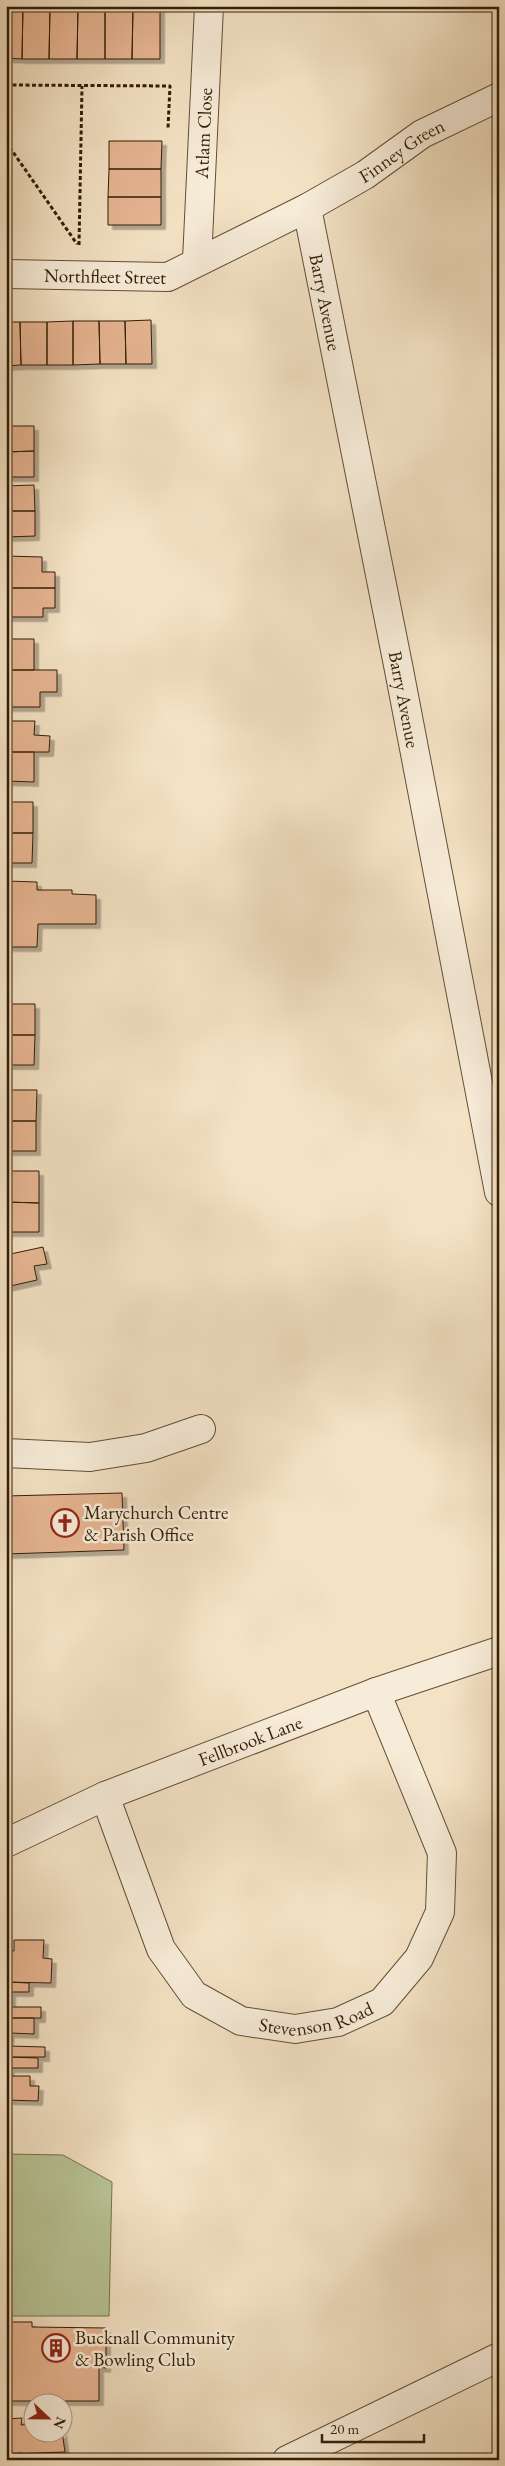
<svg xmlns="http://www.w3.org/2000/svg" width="505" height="2466" font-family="'EB Garamond',serif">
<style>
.green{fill:#b8c496;stroke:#76704e}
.building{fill:#e7b592;stroke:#331d05;filter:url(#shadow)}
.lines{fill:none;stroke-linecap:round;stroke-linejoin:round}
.minor-casing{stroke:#634e35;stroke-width:30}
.path{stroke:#331d05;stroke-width:3;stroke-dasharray:4 2.5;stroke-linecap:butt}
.minor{stroke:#f7ecd9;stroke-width:28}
.labels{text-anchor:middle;stroke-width:5;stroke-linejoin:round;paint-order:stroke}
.street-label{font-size:19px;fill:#331d05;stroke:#f7ecd9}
.poi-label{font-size:19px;fill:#331d05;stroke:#f7ecd9;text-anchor:start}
</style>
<defs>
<filter id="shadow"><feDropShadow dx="4.5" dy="4.5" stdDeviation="0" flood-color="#0004"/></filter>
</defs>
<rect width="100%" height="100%" fill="#f3e2c4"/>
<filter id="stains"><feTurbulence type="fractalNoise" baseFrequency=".004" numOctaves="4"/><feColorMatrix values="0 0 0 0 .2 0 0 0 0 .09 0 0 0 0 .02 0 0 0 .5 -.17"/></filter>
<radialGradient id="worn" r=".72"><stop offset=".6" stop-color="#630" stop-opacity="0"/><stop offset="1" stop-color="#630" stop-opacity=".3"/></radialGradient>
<path class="green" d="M6 2154 63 2155 112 2182 109 2316H6Z"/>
<path class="building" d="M6 6H23L22 59 6 58Z
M23 6 50 7 49 59H22Z
M105 6 133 7 132 59H105Z
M105 6V59H77L78 7Z
M50 7H78L77 59H49Z
M133 7H160V59H132Z
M109 141H162L161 169H109Z
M109 169H161V197H108Z
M108 197H161V225H108Z
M151 320 152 364H126L125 321Z
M73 321V365H47V322Z
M73 321H99L100 364 73 365Z
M99 321H125L126 364H100Z
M6 322H20L21 365 6 366Z
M20 322H47V365H21Z
M6 426H34V451L6 452Z
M34 451V477H6V452Z
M34 485 35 511H6V486Z
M6 511H35V536L6 537Z
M6 556 42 557V572H55V588H6Z
M6 588H55V608H43V617H6Z
M6 639H34V670H6Z
M6 670H57V692H40V707H6Z
M6 721H35L34 735 50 736 49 752H6Z
M6 752H34V782L6 781Z
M6 802H33V833H6Z
M6 833H33L32 863H6Z
M6 881 37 882V890H72V894L96 895V924H38L37 947H6Z
M6 1004H35V1035H6Z
M6 1035H35L34 1065H6Z
M6 1090H37L36 1121H6Z
M6 1121H36V1151H6Z
M6 1171H39V1203L6 1202Z
M6 1202 39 1203V1232H6Z
M43 1247 47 1264 34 1266 37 1280 6 1287V1255Z
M122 1493 124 1550 6 1554V1496Z
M14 1940H44L43 1958 52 1959 51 1983 6 1982V1951H14Z
M6 1982 29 1983V1992H11V2001H6Z
M6 2001H11L10 2007H41V2018H6Z
M6 2018H34V2034L10 2033 9 2039H6Z
M6 2039H9V2046L45 2047V2057H6Z
M6 2057 38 2058V2068H10L9 2076H6Z
M6 2076H30V2086H39L38 2101 6 2100Z
M6 2322H32V2327L106 2328V2368L99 2367V2401H6Z
M22 2418 21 2425 32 2424V2434H62V2431L65 2452 6 2454V2419Z
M22 2453V2460H6V2454Z"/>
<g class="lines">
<defs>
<g id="minor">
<path id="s1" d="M307 208 399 670 499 1192"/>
<path id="s2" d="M197 261 209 6"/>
<path id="s3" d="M6 274 168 277 307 208 365 175 422 134 499 97"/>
<path d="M6 1453 90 1457 146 1448 201 1429"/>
<path id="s4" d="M105 1796 161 1949 194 1995 241 2021 295 2029 338 2022 382 2002 419 1958 440 1912 442 1853 376 1692"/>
<path id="s5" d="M6 1843 105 1796 376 1692 499 1651"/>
<path d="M287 2460 499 2357"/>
</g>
</defs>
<use href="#minor" class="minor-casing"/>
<path class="path" d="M6 85 170 86 168 128
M6 142 77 244
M79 245 82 86"/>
<use href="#minor" class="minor"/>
</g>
<defs>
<symbol id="church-ring" viewBox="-11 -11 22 22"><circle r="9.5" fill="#f7ecd9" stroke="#8f2418" stroke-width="1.5"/><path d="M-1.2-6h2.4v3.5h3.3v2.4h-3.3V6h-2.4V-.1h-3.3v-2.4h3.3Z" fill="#8f2418"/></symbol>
<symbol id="building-ring" viewBox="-11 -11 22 22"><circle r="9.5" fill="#f7ecd9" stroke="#8f2418" stroke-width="1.5"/><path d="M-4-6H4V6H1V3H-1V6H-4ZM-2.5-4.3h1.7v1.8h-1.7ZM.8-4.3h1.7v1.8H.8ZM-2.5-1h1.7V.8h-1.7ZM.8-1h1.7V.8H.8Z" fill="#8f2418"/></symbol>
</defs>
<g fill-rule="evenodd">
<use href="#church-ring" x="49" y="1507" width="32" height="32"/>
<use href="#building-ring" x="40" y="2332" width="32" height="32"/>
</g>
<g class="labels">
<g class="street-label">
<text dy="7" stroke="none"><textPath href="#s2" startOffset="128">Atlam Close</textPath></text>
<text dy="7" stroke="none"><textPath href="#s3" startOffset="428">Finney Green</textPath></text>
<text dy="7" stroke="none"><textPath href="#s3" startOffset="99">Northfleet Street</textPath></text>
<text dy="7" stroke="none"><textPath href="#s1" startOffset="96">Barry Avenue</textPath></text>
<text dy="7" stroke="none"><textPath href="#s1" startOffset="501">Barry Avenue</textPath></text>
<text dy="7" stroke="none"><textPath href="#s5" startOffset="265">Fellbrook Lane</textPath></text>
<text dy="7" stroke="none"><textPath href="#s4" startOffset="350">Stevenson Road</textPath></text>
</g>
<g class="poi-label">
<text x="84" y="1519">Marychurch Centre<tspan x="84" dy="22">&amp; Parish Office</tspan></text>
<text x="75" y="2344">Bucknall Community<tspan x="75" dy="22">&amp; Bowling Club</tspan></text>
</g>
</g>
<rect width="505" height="2466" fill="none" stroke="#f3e2c4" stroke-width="25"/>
<rect x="8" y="8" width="490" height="2451" fill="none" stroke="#331d05" stroke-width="2.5"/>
<rect x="12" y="12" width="480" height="2441" fill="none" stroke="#331d05"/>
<g transform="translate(48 2418) rotate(112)"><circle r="24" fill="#f7ecd9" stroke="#a99984"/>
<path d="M0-4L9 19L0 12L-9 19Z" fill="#8f2418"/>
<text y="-8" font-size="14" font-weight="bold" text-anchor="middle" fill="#331d05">N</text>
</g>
<path d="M322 2434v8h102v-8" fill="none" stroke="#331d05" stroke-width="2.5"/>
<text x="330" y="2434" font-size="15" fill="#331d05" stroke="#f7ecd9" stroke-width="4" paint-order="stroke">20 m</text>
<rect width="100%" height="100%" filter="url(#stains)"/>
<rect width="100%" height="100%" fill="url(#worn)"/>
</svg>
